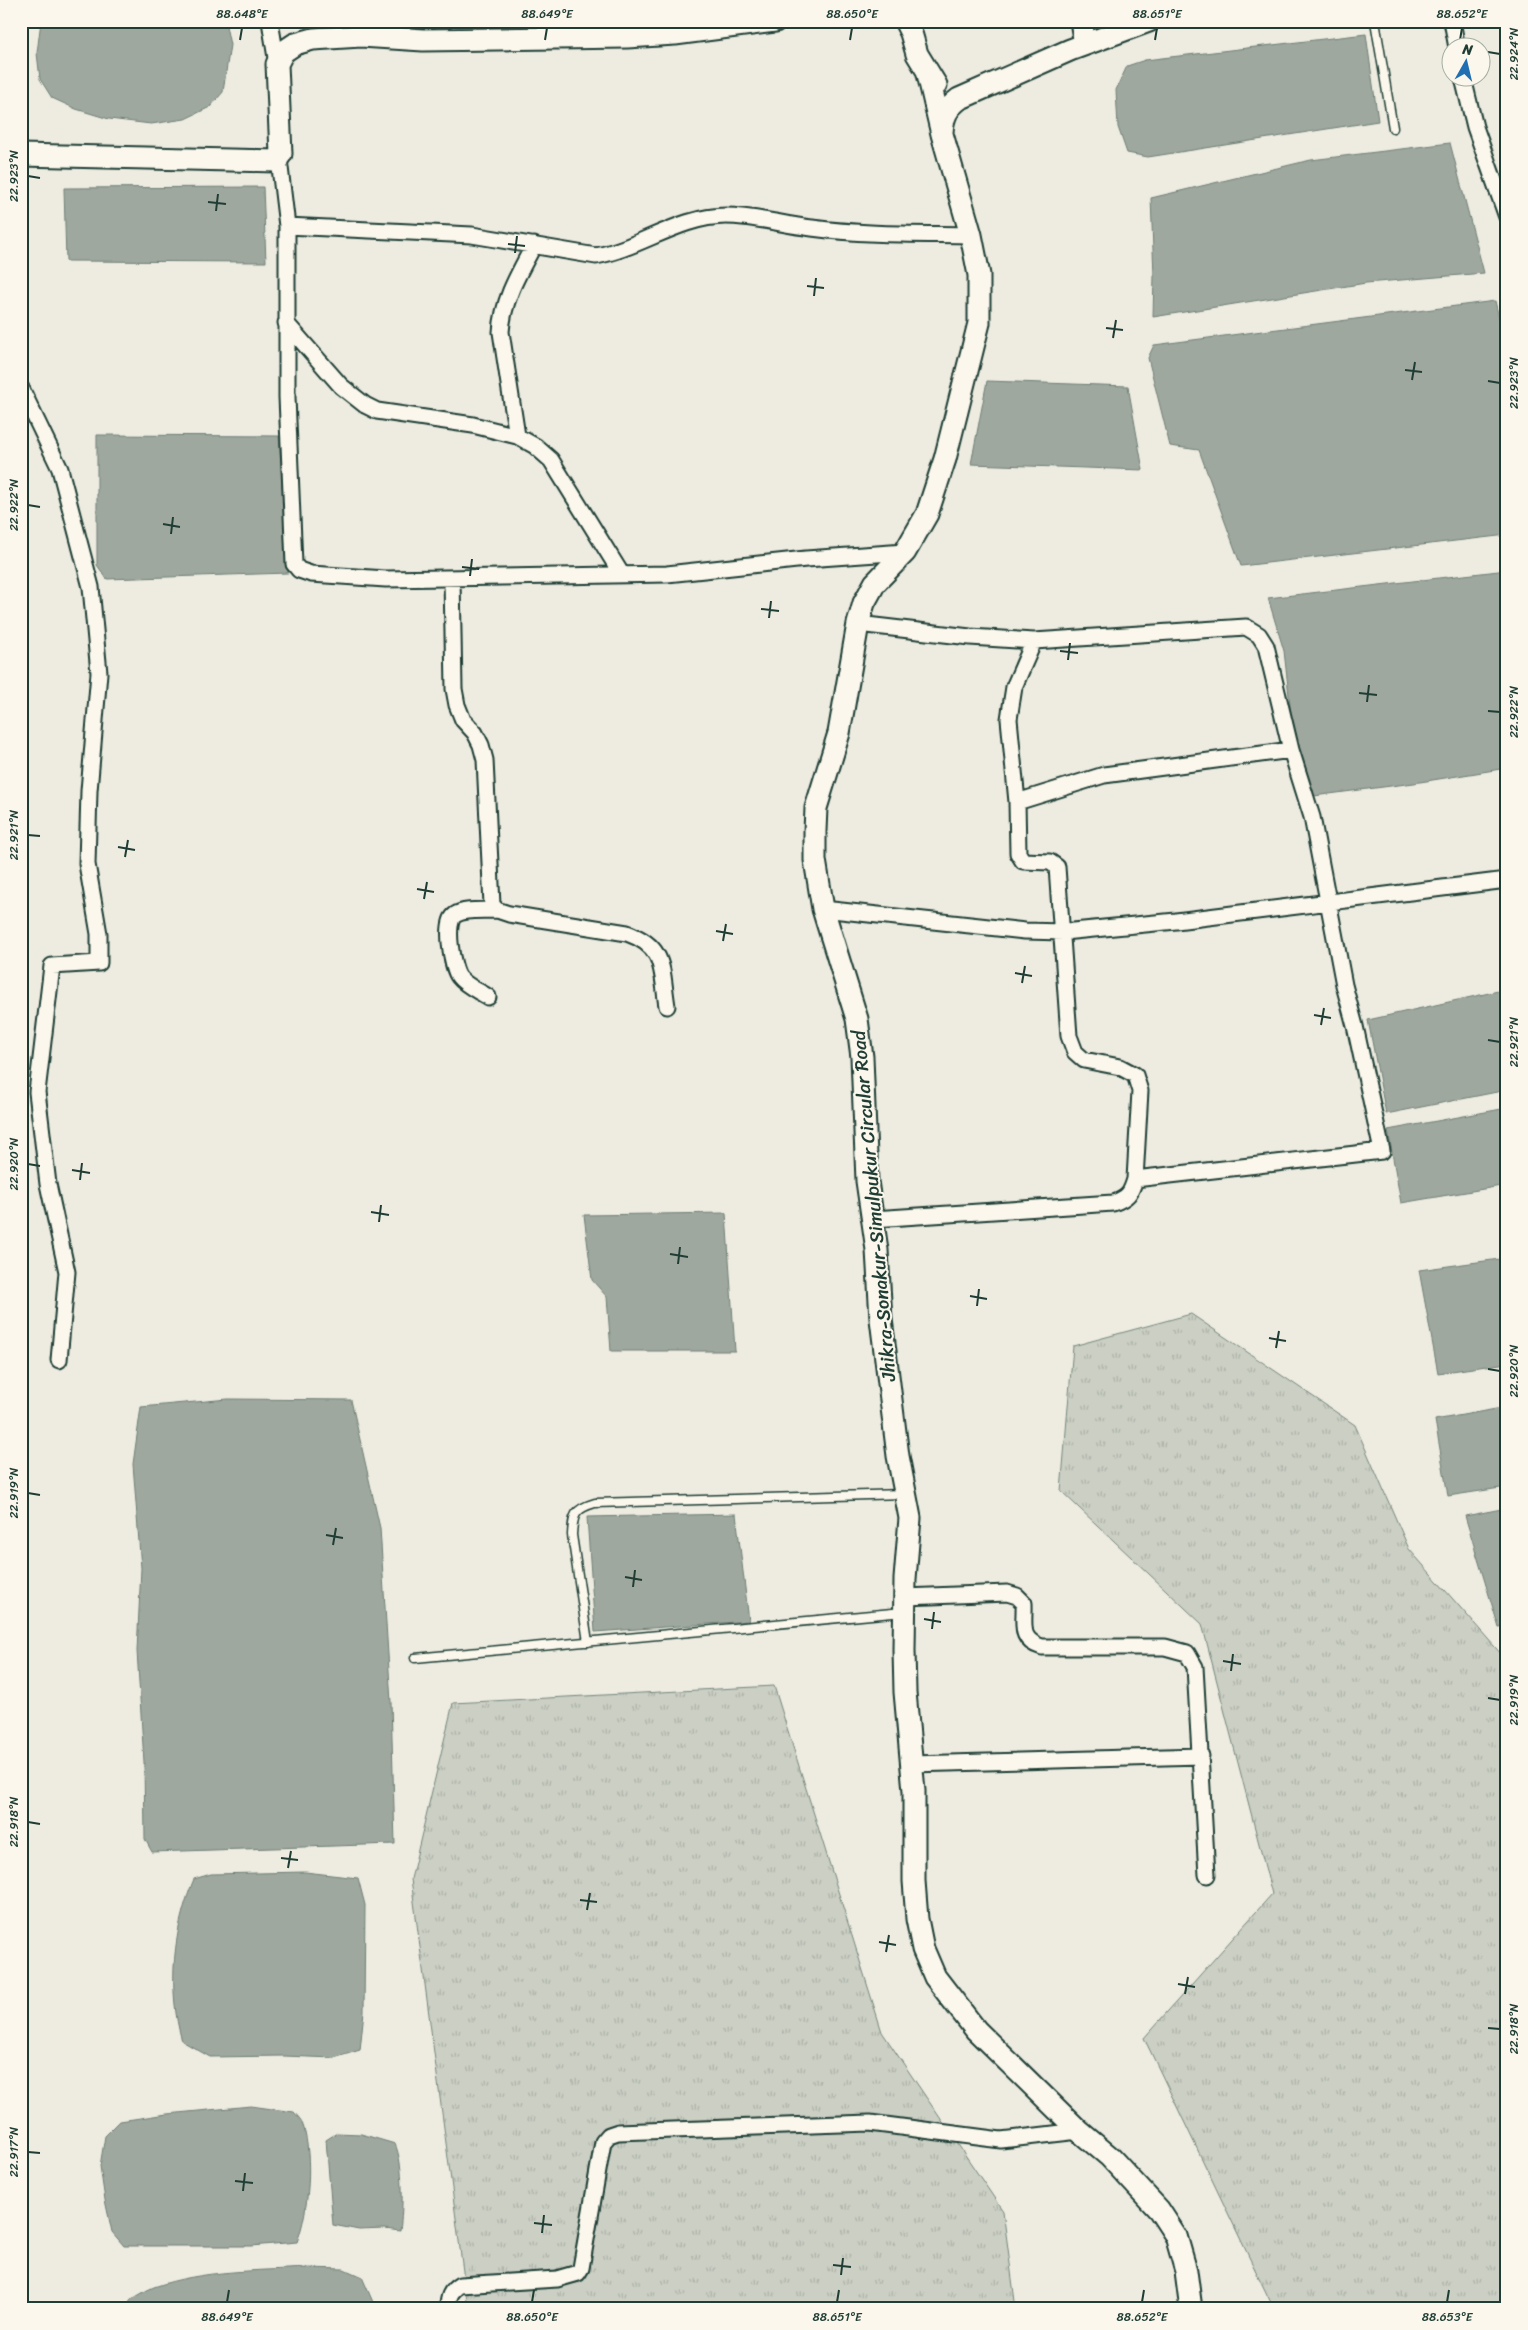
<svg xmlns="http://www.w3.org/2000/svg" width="1528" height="2330" font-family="Sriracha,sans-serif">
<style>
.grass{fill:url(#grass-tufts);stroke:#75867c}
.water{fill:#9fa89f;stroke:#6c7d74}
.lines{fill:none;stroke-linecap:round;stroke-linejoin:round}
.lane-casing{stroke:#1f3d34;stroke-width:11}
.street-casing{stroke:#1f3d34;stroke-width:19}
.secondary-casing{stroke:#1f3d34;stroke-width:25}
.lane{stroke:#fbf7ec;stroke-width:8}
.street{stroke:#fbf7ec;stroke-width:15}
.secondary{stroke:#fbf7ec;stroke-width:21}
.ticks{fill:none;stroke:#1f3d34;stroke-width:2}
.labels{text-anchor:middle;stroke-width:4;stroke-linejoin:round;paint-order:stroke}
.street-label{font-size:19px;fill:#1f3d34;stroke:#fbf7ec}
.neatline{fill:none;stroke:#1f3d34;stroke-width:2}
.ticks-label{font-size:12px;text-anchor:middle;fill:#1f3d34}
</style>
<defs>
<pattern id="grass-tufts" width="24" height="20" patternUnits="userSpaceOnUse" patternTransform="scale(1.25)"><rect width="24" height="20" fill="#cbcfc4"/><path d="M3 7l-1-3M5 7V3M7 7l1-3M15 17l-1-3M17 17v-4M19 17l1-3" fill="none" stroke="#aeb3a9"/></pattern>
</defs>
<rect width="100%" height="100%" fill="#eeece1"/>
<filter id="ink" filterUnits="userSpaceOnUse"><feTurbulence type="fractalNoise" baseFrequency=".02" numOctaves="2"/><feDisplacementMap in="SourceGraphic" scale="10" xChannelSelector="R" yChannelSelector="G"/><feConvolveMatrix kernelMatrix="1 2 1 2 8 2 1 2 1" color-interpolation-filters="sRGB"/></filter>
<g filter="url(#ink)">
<path class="grass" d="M1191 1314 1355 1425 1409 1549 1502 1655 1507 1654V2309H1274L1144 2038 1272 1894 1202 1624 1061 1491 1073 1346Z
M774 1686 882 2032 1003 2211 1016 2309H468L411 1879 453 1703Z"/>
<path class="water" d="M41 21H225L230 45 223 92 210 107 185 119 151 124 109 119 76 109 52 98 40 79 37 53Z
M1366 34 1378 121 1148 157 1127 153 1118 127 1116 90 1127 66 1145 60Z
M1450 143 1484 273 1366 283 1153 317 1154 276 1151 198 1311 160Z
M263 187 266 262 66 261 64 188Z
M1495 301 1507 351V535L1241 566 1199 450 1170 446 1148 358 1154 345Z
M987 381 1128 386 1143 470 971 464Z
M97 435 279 436 288 573 107 579 97 565Z
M1507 570V768L1414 783 1306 797 1297 767 1284 651 1268 598Z
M1507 989V1090L1386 1114 1368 1020Z
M1507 1108V1185L1401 1203 1388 1130Z
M726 1213 735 1351H611L607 1297 592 1280 584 1215Z
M1507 1258V1363L1438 1373 1419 1270Z
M228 1399 351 1400 380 1528 391 1702 395 1844 152 1852 145 1839 144 1762 137 1651 141 1568 133 1464 141 1407Z
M1507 1407V1487L1448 1496 1435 1420Z
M1507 1508V1627L1499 1628 1465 1516Z
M736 1514 749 1621 595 1632 587 1517Z
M305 1872 358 1878 365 1905 364 2011 360 2050 334 2058 284 2056 210 2057 182 2041C167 1990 173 1928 194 1879L211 1874Z
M251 2106 294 2112C297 2116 302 2120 303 2125 313 2158 309 2210 297 2242L251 2246H124L112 2232 105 2200 100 2166 105 2136 120 2121 167 2114Z
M337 2133 361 2134 395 2144C404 2164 403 2209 400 2231L385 2229 359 2230 333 2225 326 2140Z
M307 2268 344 2269 362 2277 376 2309H128L130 2300C138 2296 146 2290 154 2287 202 2270 257 2271 307 2268Z"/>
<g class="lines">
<defs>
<path id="lane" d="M1375 21 1393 128
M588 1642 572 1535C573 1515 574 1509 595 1503L904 1494
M415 1658 903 1612"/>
<path id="street" d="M270 21 277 64
M1452 21 1457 48
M1463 78 1475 127 1507 217
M279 159 287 226V397L294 564 299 570 311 574 386 579 667 574 806 559 905 552
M287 226 472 235 596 256C640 248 680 216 726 216 755 216 783 225 812 228 864 235 918 234 971 235
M286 323 341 386 365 405 377 411 473 425 517 436 535 446 551 460 622 575
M21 388 60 469 91 587 99 673 89 791 87 864 99 934V963L52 966 37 1092 48 1184 67 1272 59 1360
M517 436 501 332C503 299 519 273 534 245
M452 578 454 689 457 705 463 720 475 733 481 745 485 760 492 905 497 910 509 914 627 933C666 947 661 969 667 1006
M858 624 970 637 1034 641 1246 627 1259 635 1266 646 1291 750 1312 817 1344 985 1355 1026 1382 1151 1135 1179
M1017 802 1104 775 1291 750
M823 909 1025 931 1063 932 1176 921 1507 880
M488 997C479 991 466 986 459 977 452 968 444 922 455 915 465 908 486 911 497 910
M873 1219 1113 1203C1128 1198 1131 1193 1135 1179L1140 1091 1135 1075 1120 1067 1084 1060 1075 1052 1069 1036 1057 867 1050 862 1023 861 1018 853 1017 802 1009 719 1014 687 1034 641
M905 1597 1007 1593 1017 1596 1024 1603C1025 1624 1018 1640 1042 1647H1165L1187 1653 1195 1667 1207 1875
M911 1764 1201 1756
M448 2309C448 2297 450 2291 460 2285L557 2279 578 2273 581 2268 603 2142 609 2135 618 2132 870 2123 1001 2140 1079 2131"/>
<path id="secondary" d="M905 21 911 33 917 54 936 85
M1081 21 1085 44
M928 74 942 134 971 235 979 275V323L945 459 927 514 905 552 875 583 864 603 858 624 839 733 816 808 815 831V860L823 909 857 1019 862 1057 867 1181 877 1250 881 1319 898 1456 910 1518 905 1579 904 1650 905 1692 914 1791V1881L917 1919 923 1949 935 1977 976 2030 1079 2131 1110 2157 1159 2210 1176 2236 1186 2271 1191 2309
M942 132C943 117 947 108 959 99L1070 50 1149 21
M21 155 276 161 281 154 277 64 283 52 295 44 313 39 361 36 423 40 627 37 675 34 775 21"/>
</defs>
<use href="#lane" class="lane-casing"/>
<use href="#street" class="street-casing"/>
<use href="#secondary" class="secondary-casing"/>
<use href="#lane" class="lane"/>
<use href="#street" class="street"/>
<use href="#secondary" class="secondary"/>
</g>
</g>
<path class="ticks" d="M240 40 242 28M545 40 547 28M850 40 852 28M1155 40 1157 28M1460 40 1462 28M1488 52 1500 54M28 176 40 178M208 202 226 204M216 211 218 194M508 244 525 246M515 253 517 236M807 286 824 288M814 296 816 278M1106 328 1123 330M1113 338 1116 320M1405 370 1422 372M1412 380 1415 362M1488 381 1500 383M28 505 40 507M163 524 180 527M171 534 173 517M462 567 479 569M470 576 472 559M761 609 779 611M769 618 771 601M1060 651 1078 653M1068 660 1070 643M1359 693 1377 695M1367 702 1369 685M1488 711 1500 712M28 835 40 836M118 847 135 850M125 857 128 840M417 889 434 892M424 899 427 882M716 931 733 934M723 941 726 924M1015 973 1032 976M1022 983 1025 966M1314 1015 1331 1018M1321 1025 1324 1008M1488 1040 1500 1042M28 1164 40 1166M72 1170 90 1173M80 1180 82 1163M371 1212 389 1215M379 1222 381 1205M670 1254 688 1257M678 1264 680 1247M970 1296 987 1299M977 1306 979 1289M1269 1338 1286 1341M1276 1348 1279 1331M1488 1369 1500 1371M28 1493 40 1495M326 1535 343 1538M333 1545 336 1528M625 1577 642 1580M633 1587 635 1570M924 1619 941 1622M932 1629 934 1612M1223 1661 1241 1664M1231 1671 1233 1654M1488 1698 1500 1700M28 1822 40 1824M281 1858 298 1860M288 1868 291 1851M580 1900 597 1902M587 1910 590 1893M879 1942 896 1945M886 1952 889 1935M1178 1984 1195 1987M1185 1994 1188 1977M1488 2028 1500 2029M28 2152 40 2153M235 2181 253 2183M243 2191 245 2173M534 2223 552 2225M542 2233 544 2215M833 2265 851 2267M841 2275 843 2258M227 2302 229 2290M532 2302 534 2290M837 2302 839 2290M1142 2302 1144 2290M1447 2302 1449 2290"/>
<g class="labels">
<g class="street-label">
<text transform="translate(873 1206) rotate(-95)" y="7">Jhikra-Sonakur-Simulpukur Circular Road</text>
</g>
</g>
<rect width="1528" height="2330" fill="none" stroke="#fbf7ec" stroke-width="55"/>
<g transform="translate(1466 62) rotate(8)"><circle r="24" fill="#fbf7ec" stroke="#a3ada2"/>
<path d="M0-4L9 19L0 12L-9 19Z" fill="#1f6fb2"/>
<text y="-8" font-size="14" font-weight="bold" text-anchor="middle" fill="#1f3d34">N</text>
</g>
<rect x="28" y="28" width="1472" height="2274" class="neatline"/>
<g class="ticks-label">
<text x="242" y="18">88.648°E</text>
<text x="547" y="18">88.649°E</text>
<text x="852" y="18">88.650°E</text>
<text x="1157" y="18">88.651°E</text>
<text x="1462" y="18">88.652°E</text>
<text transform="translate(1514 54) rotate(-90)" y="4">22.924°N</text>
<text transform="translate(14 176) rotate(-90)" y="4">22.923°N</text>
<text transform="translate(1514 383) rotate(-90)" y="4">22.923°N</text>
<text transform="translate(14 505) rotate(-90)" y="4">22.922°N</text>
<text transform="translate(1514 712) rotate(-90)" y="4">22.922°N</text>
<text transform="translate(14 835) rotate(-90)" y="4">22.921°N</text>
<text transform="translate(1514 1042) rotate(-90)" y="4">22.921°N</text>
<text transform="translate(14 1164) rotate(-90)" y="4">22.920°N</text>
<text transform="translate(1514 1371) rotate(-90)" y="4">22.920°N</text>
<text transform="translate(14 1493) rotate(-90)" y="4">22.919°N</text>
<text transform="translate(1514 1700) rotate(-90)" y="4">22.919°N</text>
<text transform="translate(14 1822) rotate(-90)" y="4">22.918°N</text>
<text transform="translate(1514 2029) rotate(-90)" y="4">22.918°N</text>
<text transform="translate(14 2152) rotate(-90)" y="4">22.917°N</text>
<text x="227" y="2321">88.649°E</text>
<text x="532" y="2321">88.650°E</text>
<text x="837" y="2321">88.651°E</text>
<text x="1142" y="2321">88.652°E</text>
<text x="1447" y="2321">88.653°E</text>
</g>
</svg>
